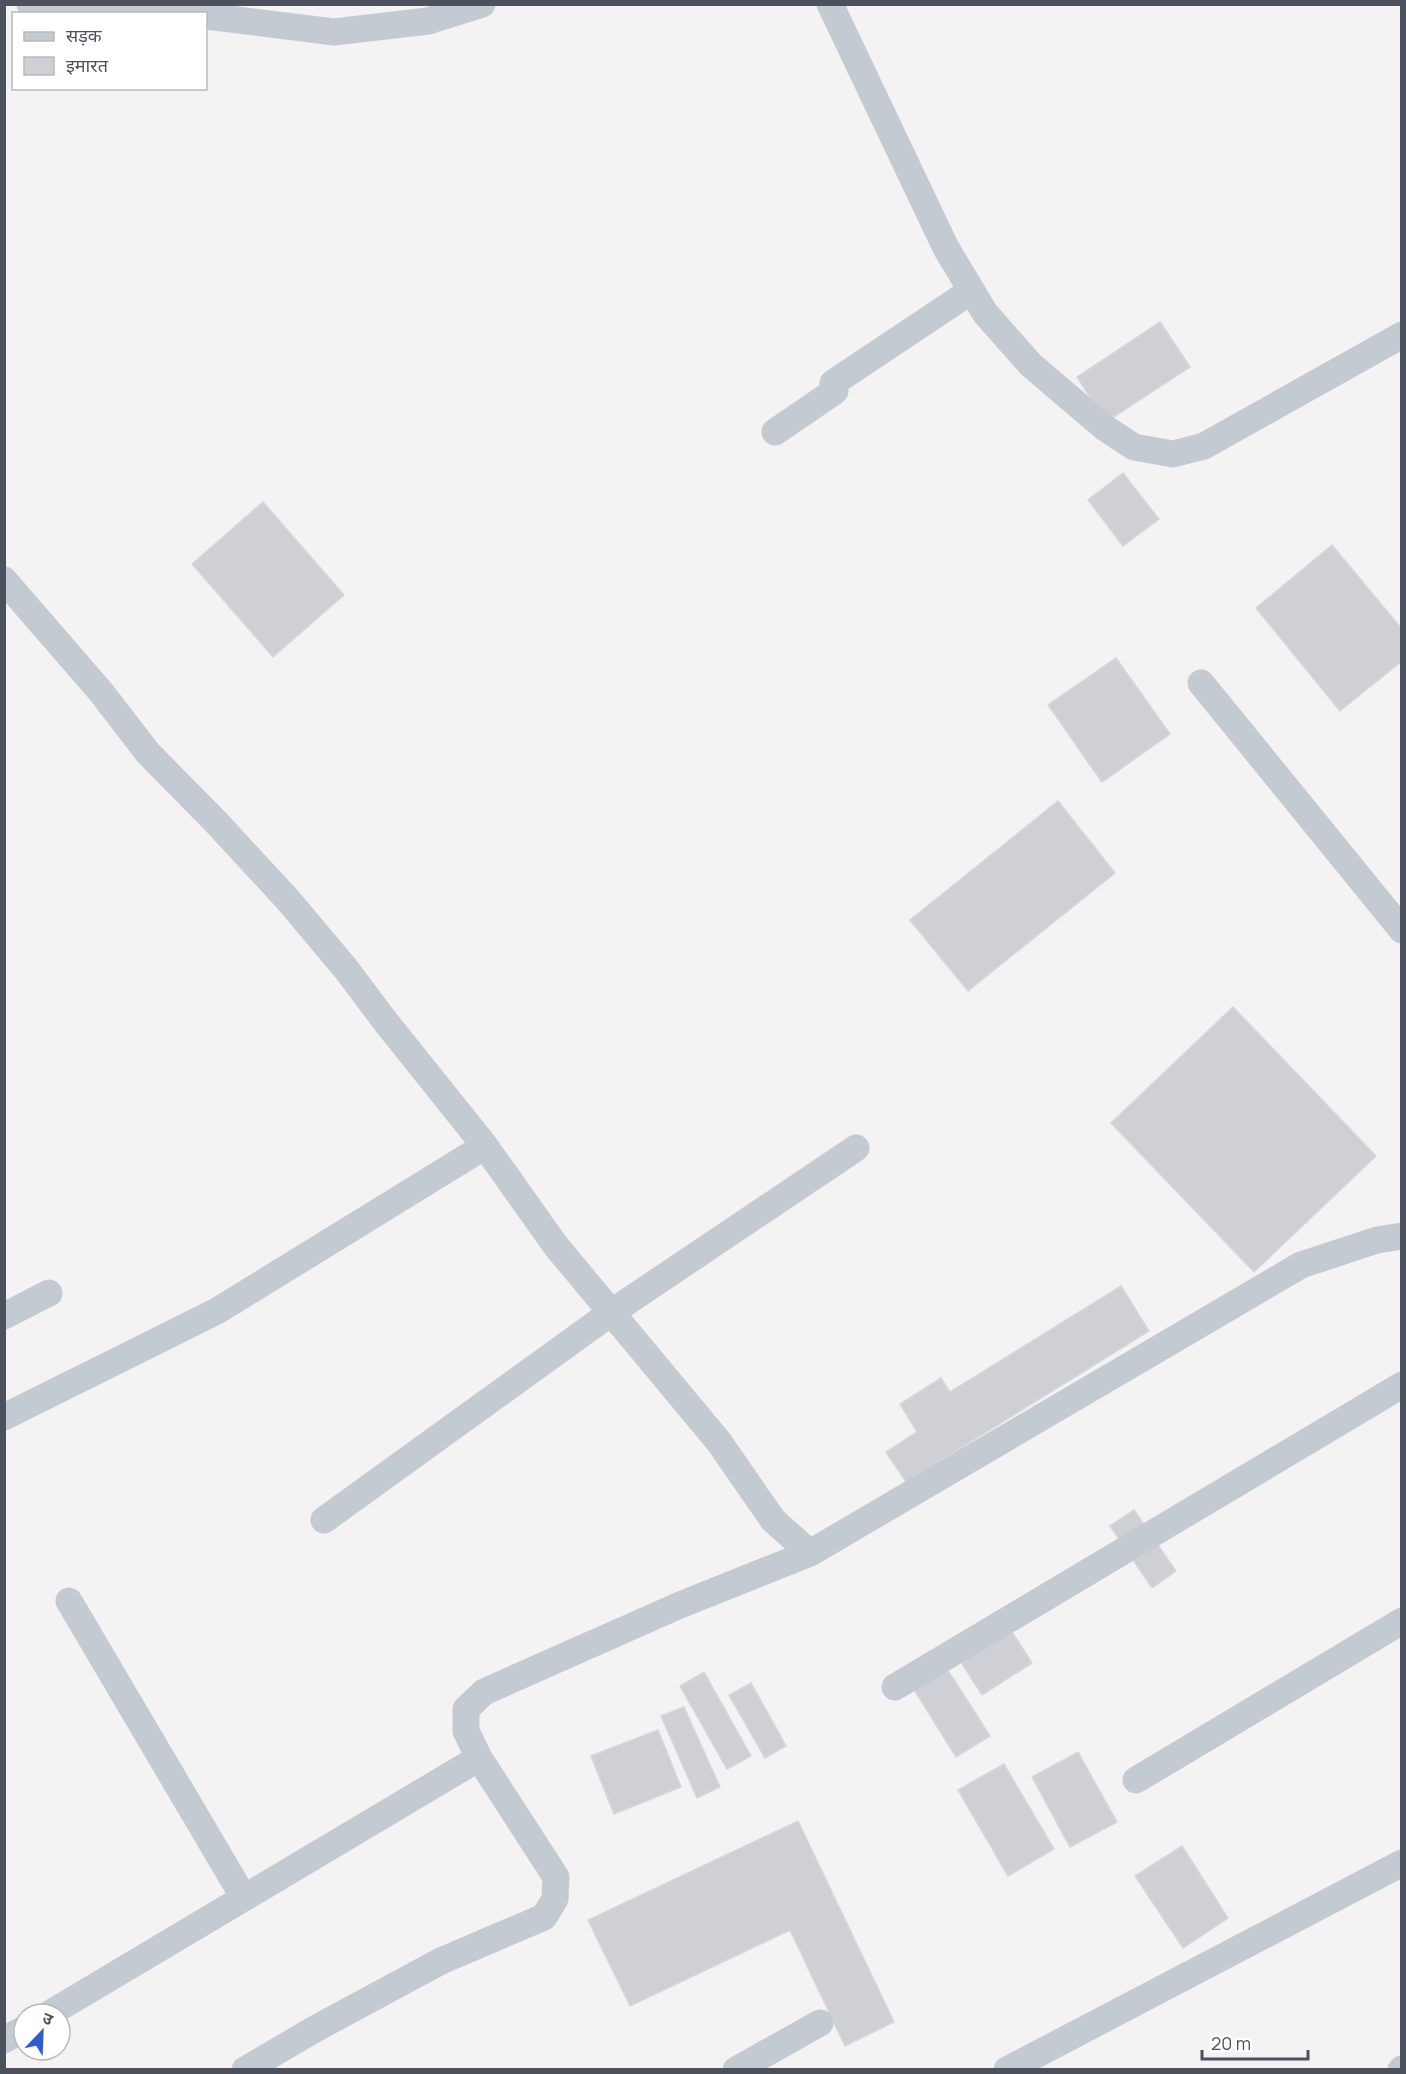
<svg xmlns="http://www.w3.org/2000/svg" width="1406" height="2074" font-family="Manrope,'Noto Sans Devanagari',sans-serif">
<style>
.building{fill:#cfd0d5;stroke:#d6d7dc;stroke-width:1.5}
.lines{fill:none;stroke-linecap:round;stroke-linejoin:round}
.minor{stroke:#c4cad1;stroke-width:27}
</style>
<rect width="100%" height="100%" fill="#f4f2f2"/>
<path class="building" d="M1160 322 1190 367 1106 422 1077 377Z
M1123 473 1159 519 1123 546 1088 500Z
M263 502 344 595 273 657 192 564Z
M1332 545 1402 629V661L1340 711 1256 608Z
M1116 658 1170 734 1102 782 1048 705Z
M1058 801 1115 873 968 991 910 920Z
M1233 1007 1376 1156 1254 1272 1111 1123Z
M1121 1286 1149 1331 906 1482 886 1452 917 1432 900 1404 941 1378 950 1392Z
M1134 1510 1176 1571 1152 1588 1110 1526Z
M1000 1613 1032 1663 982 1695 950 1645Z
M939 1656 990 1736 956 1757 906 1677Z
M704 1672 751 1756 727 1769 680 1686Z
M751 1683 786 1746 765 1758 729 1695Z
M684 1707 720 1787 697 1798 661 1716Z
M658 1730 681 1787 614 1814 591 1756Z
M1078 1752 1117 1822 1070 1847 1032 1777Z
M1004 1764 1054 1849 1008 1876 958 1790Z
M798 1821 894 2022 845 2046 790 1930 630 2006 588 1920Z
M1182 1846 1228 1918 1183 1948 1135 1876Z"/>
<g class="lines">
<path class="minor" d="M30 4 143 8 189 14
M830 4 946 248 985 313 1031 365 1105 428 1134 447 1173 454 1204 446 1402 335
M206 16 334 32 428 21 482 4
M775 432 835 391 833 383 971 291
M4 580 101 692 148 753 215 821 288 900 346 969 385 1021 485 1146 556 1246 719 1442 773 1520 810 1553 1301 1265 1377 1240 1402 1236
M1201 683 1402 930
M4 1316 49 1293
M4 1417 217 1311 485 1146
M324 1520 612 1312 856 1148
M69 1601 244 1898
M895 1687 1402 1385
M1136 1780 1402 1621
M49 2014 479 1758
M4 2040 24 2029
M245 2070 315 2029 441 1961 544 1917 555 1899 556 1877 479 1758 466 1731V1709L484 1692 680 1605 810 1553
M736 2070 820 2023
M1007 2070 1402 1863
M1401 2070 1402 2069"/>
</g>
<rect width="1406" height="2074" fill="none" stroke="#4b525d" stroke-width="12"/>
<rect x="12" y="12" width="195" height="78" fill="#ffffff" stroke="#b7babe" stroke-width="1.5"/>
<rect x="24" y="32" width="30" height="9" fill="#c4cad1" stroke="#b7babe" stroke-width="1.5"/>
<text x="66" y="42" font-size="18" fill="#4b525d">सड़क</text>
<rect x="24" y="57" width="30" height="18" fill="#cfd0d5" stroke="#b7babe" stroke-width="1.5"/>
<text x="66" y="72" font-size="18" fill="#4b525d">इमारत</text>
<g transform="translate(42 2032) rotate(23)"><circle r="28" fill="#ffffff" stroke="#b7babe" stroke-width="1.5"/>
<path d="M0-4.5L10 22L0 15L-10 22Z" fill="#2e5cd2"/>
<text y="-9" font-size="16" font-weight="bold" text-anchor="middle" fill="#4b525d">उ</text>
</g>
<path d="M1202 2050v9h106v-9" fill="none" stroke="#4b525d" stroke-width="3"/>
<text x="1211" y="2050" font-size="18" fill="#4b525d" stroke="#ffffff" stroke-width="4.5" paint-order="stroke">20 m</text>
</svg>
